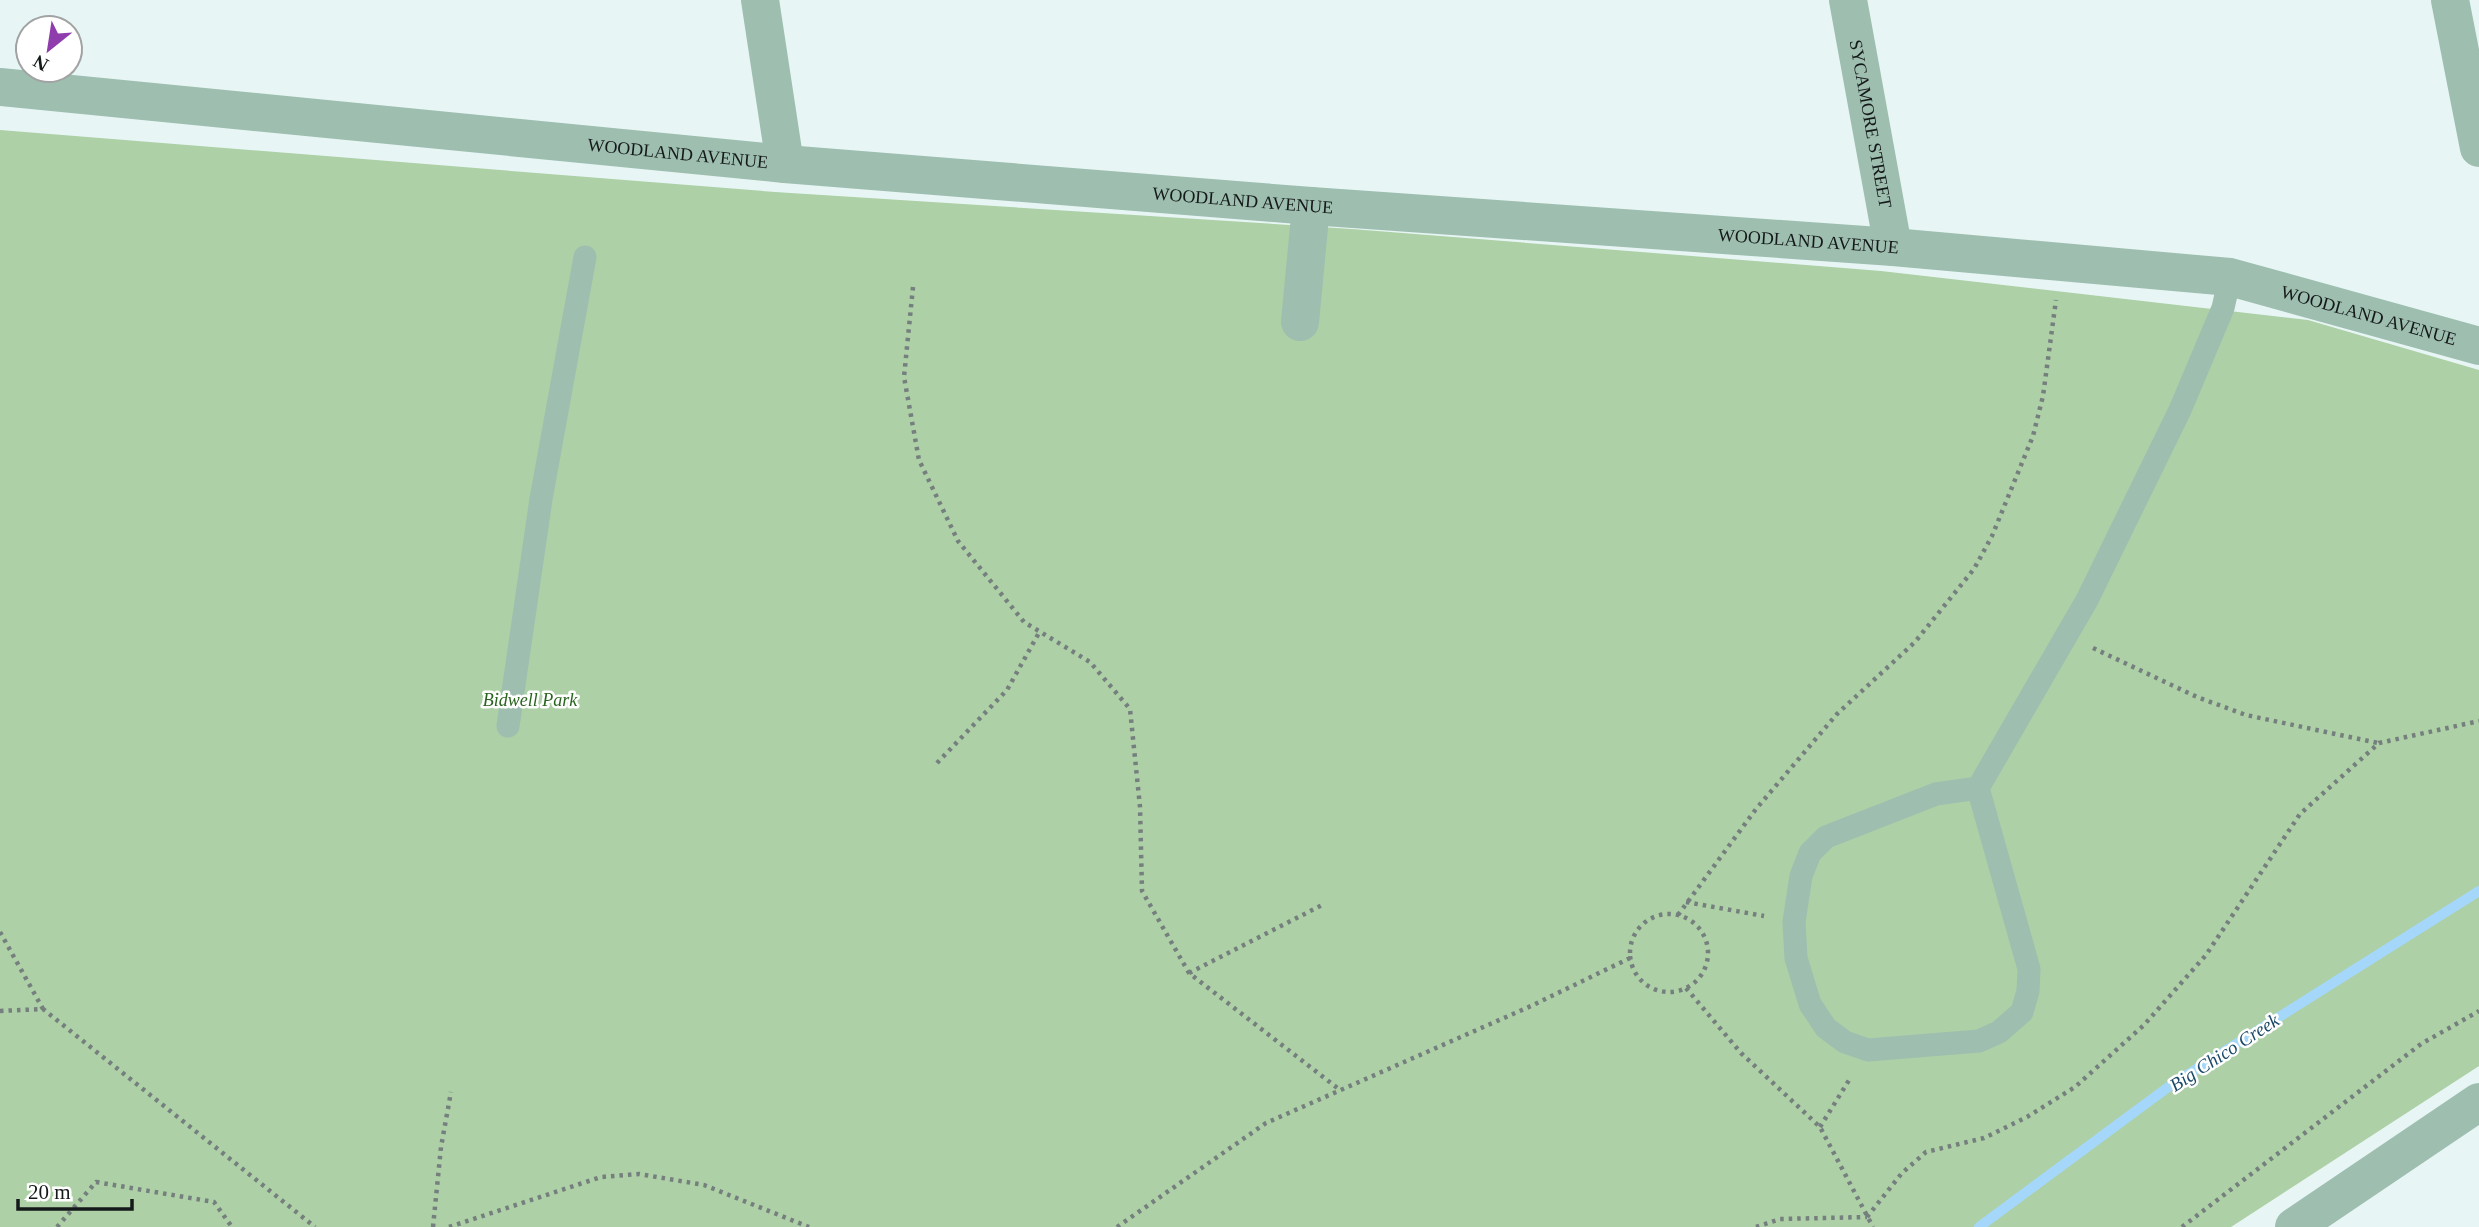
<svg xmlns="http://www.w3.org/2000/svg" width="2479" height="1227" font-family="'Times New Roman',serif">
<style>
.green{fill:#add0a6}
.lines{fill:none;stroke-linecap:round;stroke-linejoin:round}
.stream{stroke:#a5d7fb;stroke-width:10}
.path{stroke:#757f7e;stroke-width:4.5;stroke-dasharray:3.5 5;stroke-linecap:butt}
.service{stroke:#9ebeb0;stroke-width:23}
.minor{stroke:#9ebeb0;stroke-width:38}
.labels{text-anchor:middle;stroke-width:5;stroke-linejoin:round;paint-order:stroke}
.street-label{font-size:18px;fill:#141919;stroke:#fff}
.park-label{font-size:18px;font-style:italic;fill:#29651e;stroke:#fff}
.water-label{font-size:19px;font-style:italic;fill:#1a4968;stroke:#fff}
</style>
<rect width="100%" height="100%" fill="#e7f6f5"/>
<path class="green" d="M0 130 775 192 1352 229 1881 271 2308 320 2479 370V1066L2231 1227H0Z"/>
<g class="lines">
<path class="stream" d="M1979 1227 2171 1085 2479 891"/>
<path class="path" d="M913 287 904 377 919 460 958 541 1024 622 1090 662 1130 709 1140 807 1142 891 1189 973 1340 1090
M2093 648 2197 697 2246 715 2378 743
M937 763 1007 690 1040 631
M1686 902 1764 916
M1630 953a39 39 0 1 1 78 0a39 39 0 1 1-78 0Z
M1678 915 1756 809 1837 714 1915 642 1974 569 1992 536 2033 436 2043 396 2056 300
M0 932 43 1009
M1189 973 1324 904
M1686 988 1741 1053 1820 1127 1873 1227
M0 1011 43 1009 315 1227
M1820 1127 1851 1077
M1867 1217 1902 1173 1926 1152 1984 1138 2027 1117 2075 1087 2144 1025 2206 955 2300 814 2379 743 2479 721
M57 1227 96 1182 214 1202 232 1227
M433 1227 441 1147 451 1092
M449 1227 601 1177 639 1174 704 1185 809 1227
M1117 1227 1266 1123 1531 1006 1630 958
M1756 1227 1780 1219 1867 1217
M2182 1227 2421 1044 2479 1011"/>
<path class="service" d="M508 726 541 499 585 257
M1978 788 1936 794 1826 837 1810 853 1801 876 1794 922 1796 958 1810 1004 1826 1028 1845 1042 1868 1050 1979 1041 1999 1032 2022 1012 2028 991 2029 969 1978 788 2087 600 2180 410 2223 308 2230 277"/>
<g class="minor">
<path d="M760 0 785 164"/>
<path id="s1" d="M1848 0 1893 247"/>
<path d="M2450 0 2479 148"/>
<path id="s2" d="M0 87 785 164 1311 206 1893 247 2230 277 2479 346"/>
<path d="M1300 322 1311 206"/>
<path d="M2294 1227 2479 1102"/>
</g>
</g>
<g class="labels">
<g class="street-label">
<text dy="6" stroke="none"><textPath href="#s1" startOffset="126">SYCAMORE STREET</textPath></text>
<text dy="6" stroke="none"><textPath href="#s2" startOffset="681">WOODLAND AVENUE</textPath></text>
<text dy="6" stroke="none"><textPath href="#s2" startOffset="1248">WOODLAND AVENUE</textPath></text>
<text dy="6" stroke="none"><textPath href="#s2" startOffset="1815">WOODLAND AVENUE</textPath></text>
<text dy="6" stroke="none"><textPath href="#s2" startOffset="2382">WOODLAND AVENUE</textPath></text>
</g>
<g class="park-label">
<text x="530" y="706">Bidwell Park</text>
</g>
<g class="water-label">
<text transform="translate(2224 1052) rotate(-33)" y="7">Big Chico Creek</text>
</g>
</g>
<g transform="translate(49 49) rotate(210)"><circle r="33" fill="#ffffff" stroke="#a1a3a3" stroke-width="2"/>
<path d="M0-5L12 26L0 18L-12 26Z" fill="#8f3dac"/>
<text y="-10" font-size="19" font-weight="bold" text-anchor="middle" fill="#141919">N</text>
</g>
<path d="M18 1199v10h114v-10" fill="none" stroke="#141919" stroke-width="3.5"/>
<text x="28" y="1199" font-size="21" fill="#141919" stroke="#ffffff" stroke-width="5" paint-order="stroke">20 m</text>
</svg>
